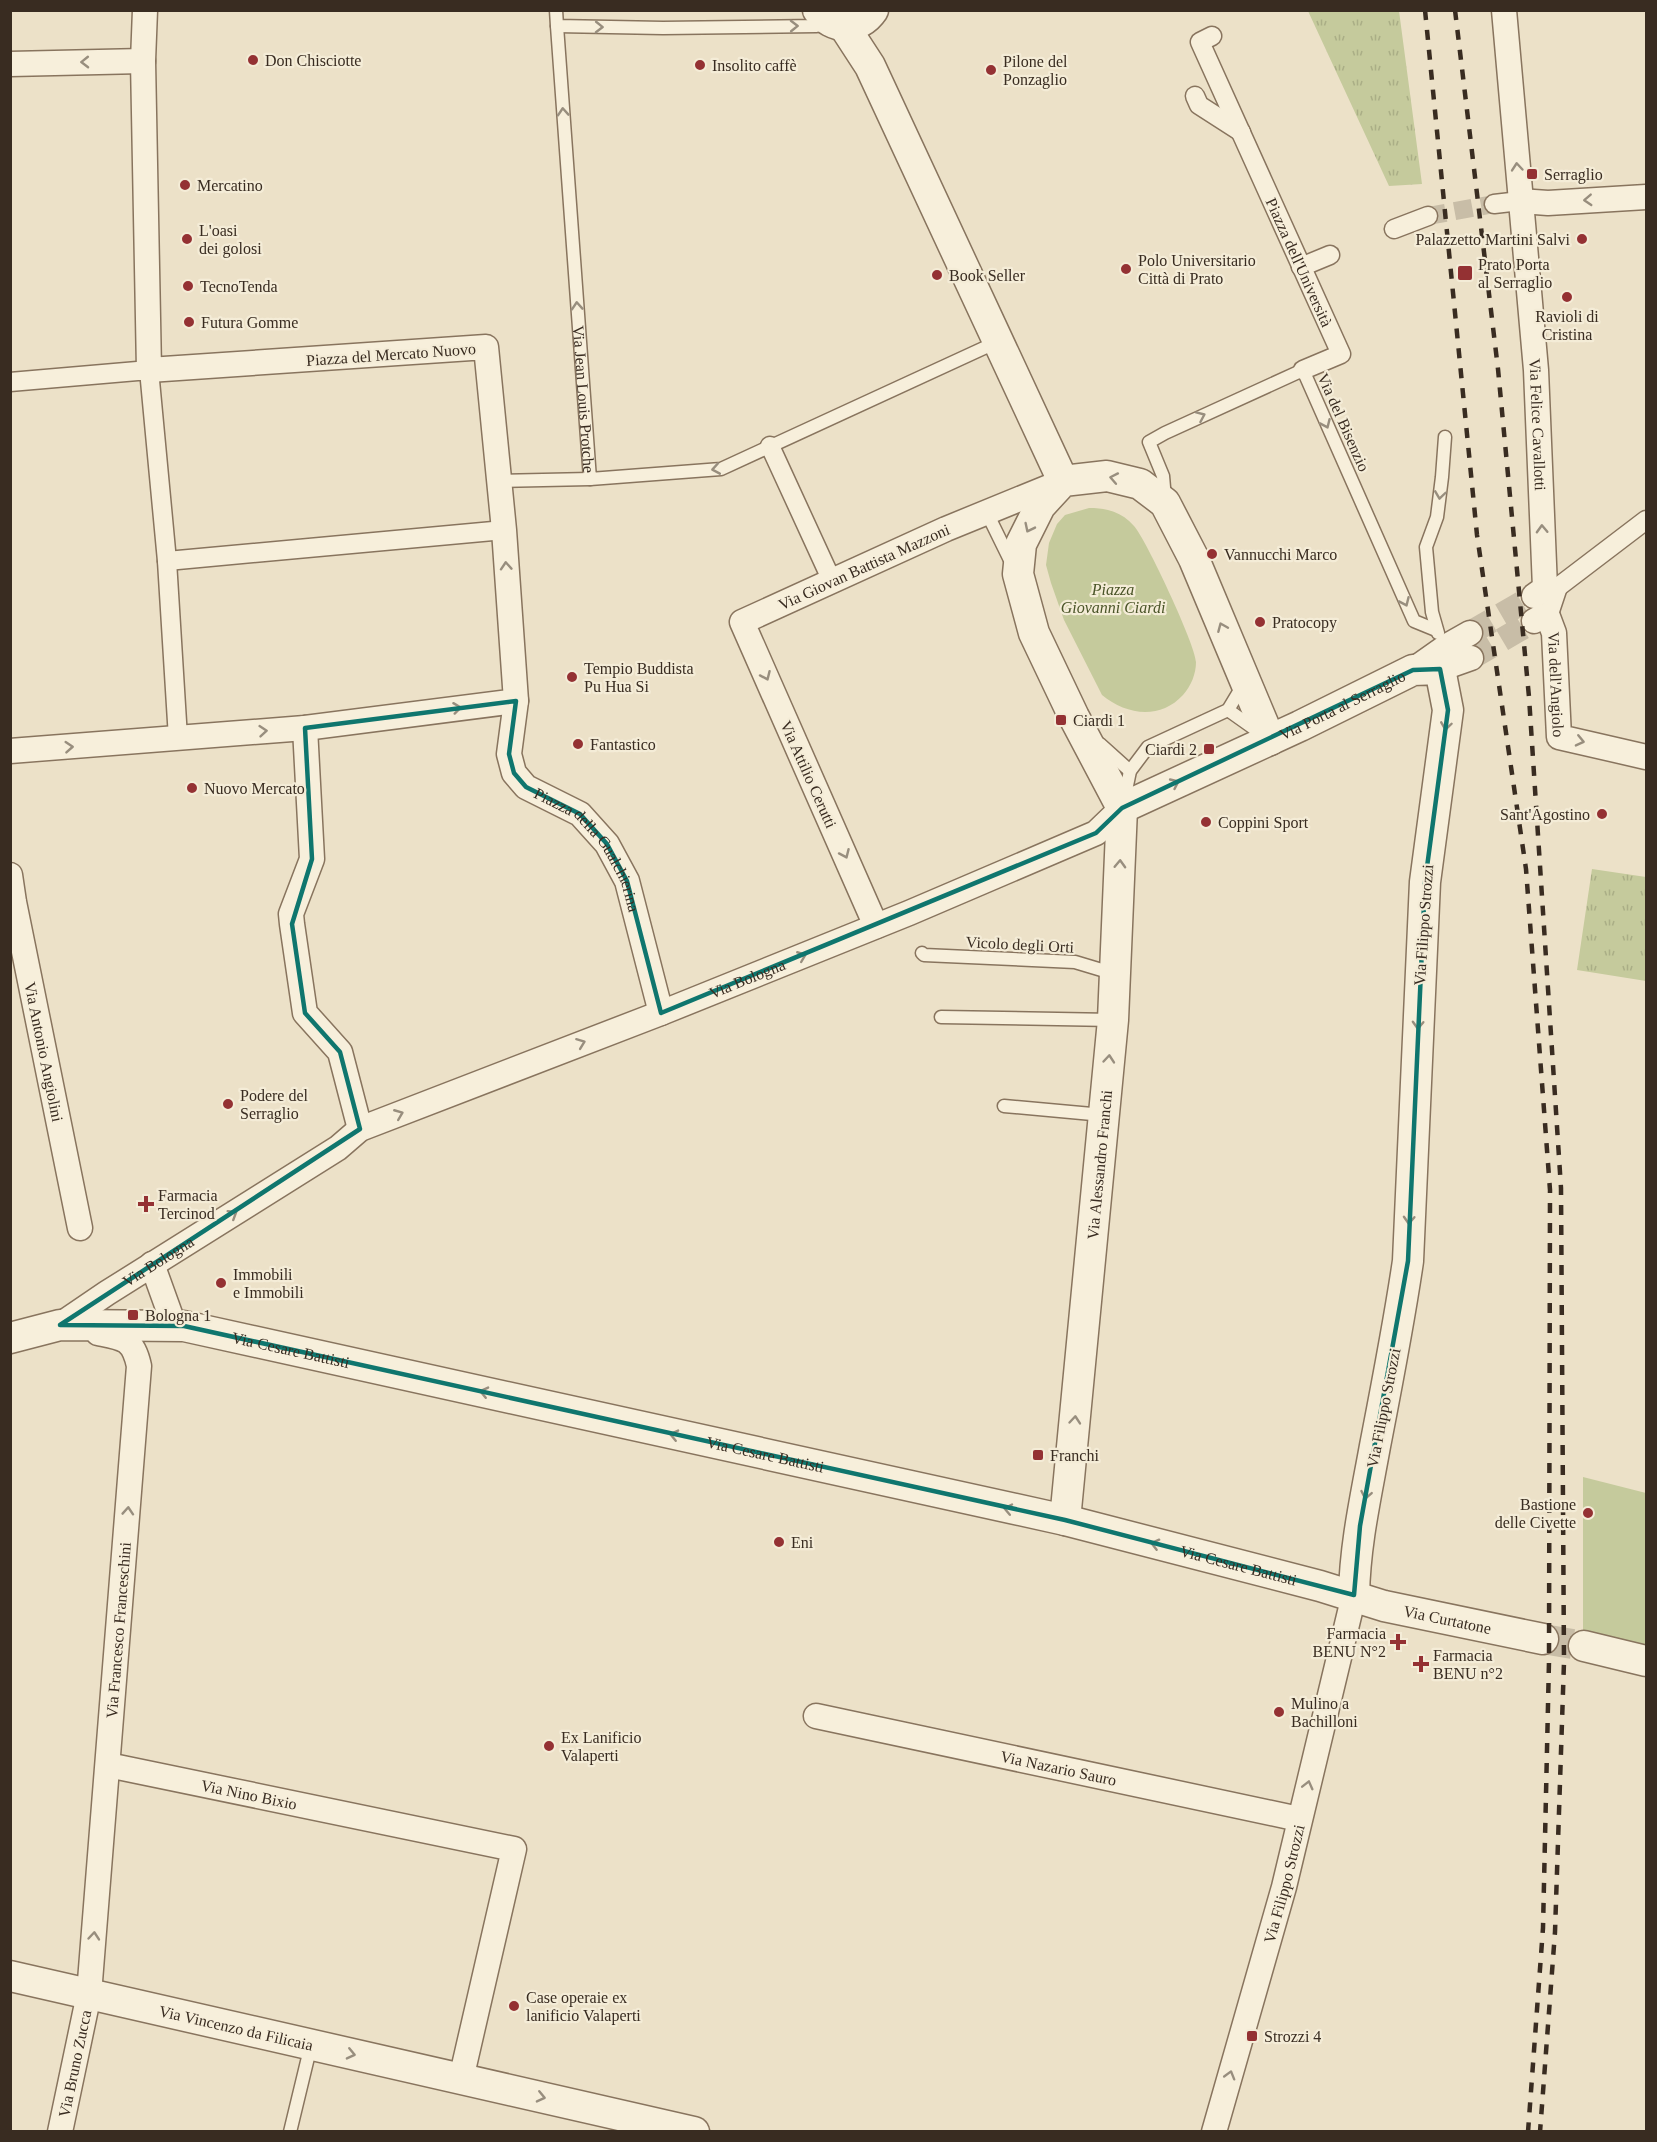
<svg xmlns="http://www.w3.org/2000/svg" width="1657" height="2142" font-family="Georgia,serif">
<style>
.grass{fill:url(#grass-tufts)}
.green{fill:#c5ca9c}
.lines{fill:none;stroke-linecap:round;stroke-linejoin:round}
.pedestrian-tunnel{stroke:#c8bda7;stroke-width:18;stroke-dasharray:18 9;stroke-linecap:butt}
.minor-tunnel{stroke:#c8bda7;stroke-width:24;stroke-dasharray:24 12;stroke-linecap:butt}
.tertiary-tunnel{stroke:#c8bda7;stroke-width:30;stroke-dasharray:30 15;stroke-linecap:butt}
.service-casing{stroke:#88745e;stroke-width:15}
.pedestrian-casing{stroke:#88745e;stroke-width:21}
.minor-casing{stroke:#88745e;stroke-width:27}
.tertiary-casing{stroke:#88745e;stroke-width:33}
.service{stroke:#f7efdb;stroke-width:12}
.pedestrian{stroke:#f7efdb;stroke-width:18}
.minor{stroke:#f7efdb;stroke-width:24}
.tertiary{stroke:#f7efdb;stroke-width:30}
.rail{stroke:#392c21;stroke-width:4.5;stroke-dasharray:10 10;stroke-linecap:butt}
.oneway{stroke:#988e7e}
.marked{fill:none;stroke:#0f766e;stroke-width:4.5;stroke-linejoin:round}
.poi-dot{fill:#943133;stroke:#f4ecd7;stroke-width:2}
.labels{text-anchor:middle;stroke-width:4.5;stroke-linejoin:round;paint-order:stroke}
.poi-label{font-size:16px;fill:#392c21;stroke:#f4ecd7;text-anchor:start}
.street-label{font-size:16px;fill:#392c21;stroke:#f4ecd7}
.park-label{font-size:16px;font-style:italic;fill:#4a5428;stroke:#f4ecd7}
</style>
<defs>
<pattern id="grass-tufts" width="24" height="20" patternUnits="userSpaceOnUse" patternTransform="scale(1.5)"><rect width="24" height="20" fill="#c5ca9c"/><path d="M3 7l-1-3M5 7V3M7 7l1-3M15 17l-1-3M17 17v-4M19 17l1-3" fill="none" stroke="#aaae86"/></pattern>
</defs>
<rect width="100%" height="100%" fill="#ece1c8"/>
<path class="grass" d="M1308 11H1399L1422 184 1389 186Z
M1592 869 1646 877V981L1577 970Z"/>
<path class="green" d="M1089 508C1107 508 1122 512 1134 526 1146 539 1196 646 1196 662 1196 674 1191 686 1183 695 1160 720 1126 715 1102 695L1064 620 1051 583 1046 565 1049 543 1057 524 1065 515Z
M1583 1477 1646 1493V1645L1583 1630Z"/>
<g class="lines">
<path class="pedestrian-tunnel" d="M1428 216 1494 204"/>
<path class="minor-tunnel" d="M1470 633 1534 596
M1471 658 1534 621"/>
<path class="tertiary-tunnel" d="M1543 1639 1584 1646"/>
<defs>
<g id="service">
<path d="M556 10 557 26 663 28 816 26 827 23"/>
<path id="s1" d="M557 26 590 479 721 469 997 342"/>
<path d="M497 481 590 479"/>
<path d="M1165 499 1163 476 1149 442 1165 433 1303 370 1414 621 1436 630"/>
<path d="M986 511 1012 564"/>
<path d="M1438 633 1432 612 1426 547 1437 517 1442 477 1445 437"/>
<path d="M1228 710 1259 732"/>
<path d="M1100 744 1130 771"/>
<path d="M1124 800 1130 771 1148 747 1228 710 1243 685"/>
<path d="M922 953 924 955 1075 962 1115 974"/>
<path d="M941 1017 1113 1020"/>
<path d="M1004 1106 1103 1115"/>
<path d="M290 2132 311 2045"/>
</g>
<g id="pedestrian">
<path id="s2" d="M1212 36 1200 42 1341 354 1303 370"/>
<path d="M1195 96 1199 105 1241 132"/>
<path d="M1494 204 1520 201"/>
<path d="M1394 229 1428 216"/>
<path d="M1301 267 1330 255"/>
<path d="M10 382 149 370 167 561 178 738"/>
<path d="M770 446 832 581"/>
<path d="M167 561 504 530"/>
<path d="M1545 588 1558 587 1646 520"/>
<path d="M1548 617 1558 587"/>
</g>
<g id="minor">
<path id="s3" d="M1504 10 1536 370 1545 588 1534 596"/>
<path d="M10 64 143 61"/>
<path d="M1520 201 1548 203 1646 197"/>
<path id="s4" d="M1534 621 1543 616 1548 617 1554 633 1559 737 1646 757"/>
<path d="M1440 669 1471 658"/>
<path d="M1413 670 1447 646 1470 633"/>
<path id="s5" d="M516 701 509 754 514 773 526 787 580 814 607 844 627 881 661 1013"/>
<path d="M305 728 312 859 291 914 292 924 305 1013 340 1052 360 1129"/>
<path d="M10 751 305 728 516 701 504 530 486 347 149 370 143 61 145 10"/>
<path id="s6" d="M10 875 14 902 80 1228"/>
<path id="s7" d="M876 926 742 622 946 529 1061 482"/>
<path d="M152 1264 174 1325"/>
<path id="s8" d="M60 1325 107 1293 338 1148 360 1129 661 1013 909 913 1096 833 1122 808"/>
<path id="s9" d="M816 1716 1299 1819"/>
<path id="s10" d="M108 1765 514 1849 461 2079"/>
<path id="s11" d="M60 2132 89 1994 139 1366C133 1338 123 1338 98 1333"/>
<path id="s12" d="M1214 2132 1284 1887 1354 1595"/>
</g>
<g id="tertiary">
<path d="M818 10C832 30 859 31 873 10"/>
<path d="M844 26 870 66 1063 481"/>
<path id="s13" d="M1122 808 1300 726 1413 670 1440 669 1448 710 1425 882 1408 1261C1399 1323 1387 1384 1375 1446 1366 1496 1355 1544 1354 1595"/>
<path id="s14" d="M10 1338 60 1325 184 1326 1065 1520 1320 1586 1384 1606 1543 1639"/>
<path id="s15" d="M1065 1520 1113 1020 1122 808 1074 717 1034 633 1018 574 1021 544 1040 506 1063 481 1107 476 1140 484 1165 503 1194 559 1270 740"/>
<path d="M1584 1646 1646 1661"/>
<path id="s16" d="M10 1976 694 2132"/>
</g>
</defs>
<use href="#service" class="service-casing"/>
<use href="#pedestrian" class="pedestrian-casing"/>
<use href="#minor" class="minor-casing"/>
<use href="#tertiary" class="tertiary-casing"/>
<use href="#service" class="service"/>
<use href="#pedestrian" class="pedestrian"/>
<use href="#minor" class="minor"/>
<use href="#tertiary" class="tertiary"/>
<path class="rail" d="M1425 10 1477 535 1526 869 1550 1190 1549 1661 1543 1928 1528 2132
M1455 10 1498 369 1529 697 1561 1188 1564 1662 1555 1932 1540 2132"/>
</g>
<defs><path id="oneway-chevron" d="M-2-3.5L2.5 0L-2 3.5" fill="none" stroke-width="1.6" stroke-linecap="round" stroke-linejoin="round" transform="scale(1.5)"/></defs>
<g class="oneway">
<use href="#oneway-chevron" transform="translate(794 26) rotate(-1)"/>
<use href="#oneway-chevron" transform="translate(599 27) rotate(1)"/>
<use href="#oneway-chevron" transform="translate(85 62) rotate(179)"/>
<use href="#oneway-chevron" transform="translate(563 112) rotate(-94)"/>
<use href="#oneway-chevron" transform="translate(1517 167) rotate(-95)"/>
<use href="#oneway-chevron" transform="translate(1588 200) rotate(177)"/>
<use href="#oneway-chevron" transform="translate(577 306) rotate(-94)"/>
<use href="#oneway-chevron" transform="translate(1201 416) rotate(-24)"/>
<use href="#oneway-chevron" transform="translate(1326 424) rotate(66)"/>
<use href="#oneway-chevron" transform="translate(716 469) rotate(170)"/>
<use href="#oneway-chevron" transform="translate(1114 478) rotate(-169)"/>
<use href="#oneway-chevron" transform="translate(1440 495) rotate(98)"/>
<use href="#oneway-chevron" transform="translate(1029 528) rotate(116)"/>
<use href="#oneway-chevron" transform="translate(1542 529) rotate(-92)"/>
<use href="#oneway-chevron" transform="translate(506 566) rotate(-94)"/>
<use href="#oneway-chevron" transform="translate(1405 602) rotate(66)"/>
<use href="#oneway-chevron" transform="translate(1222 627) rotate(-113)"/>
<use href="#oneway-chevron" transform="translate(766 676) rotate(66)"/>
<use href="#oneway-chevron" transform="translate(457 708) rotate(-7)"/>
<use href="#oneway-chevron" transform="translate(1446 726) rotate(98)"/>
<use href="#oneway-chevron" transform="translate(263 731) rotate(-5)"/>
<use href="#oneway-chevron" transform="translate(1580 741) rotate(13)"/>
<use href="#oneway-chevron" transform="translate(69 747) rotate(-4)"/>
<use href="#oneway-chevron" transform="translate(1175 783) rotate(-25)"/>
<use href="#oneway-chevron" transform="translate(845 854) rotate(66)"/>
<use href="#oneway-chevron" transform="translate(1120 864) rotate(-88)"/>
<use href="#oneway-chevron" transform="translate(802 956) rotate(-22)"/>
<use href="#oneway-chevron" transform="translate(1418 1025) rotate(92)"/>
<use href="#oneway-chevron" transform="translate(581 1043) rotate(-21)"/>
<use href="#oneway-chevron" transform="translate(1109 1059) rotate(-85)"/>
<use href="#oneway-chevron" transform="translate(399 1114) rotate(-22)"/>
<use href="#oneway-chevron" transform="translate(233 1214) rotate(-32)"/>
<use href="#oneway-chevron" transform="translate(1409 1220) rotate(93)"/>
<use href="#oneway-chevron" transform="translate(484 1392) rotate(-167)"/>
<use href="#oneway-chevron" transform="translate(1075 1420) rotate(-85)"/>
<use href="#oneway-chevron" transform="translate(674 1435) rotate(-167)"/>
<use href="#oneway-chevron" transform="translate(1366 1495) rotate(101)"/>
<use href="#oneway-chevron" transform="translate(1008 1509) rotate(-168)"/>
<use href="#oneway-chevron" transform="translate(128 1511) rotate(-86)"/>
<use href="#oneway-chevron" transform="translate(1155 1544) rotate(-166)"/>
<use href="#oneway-chevron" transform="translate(1308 1785) rotate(-76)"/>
<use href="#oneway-chevron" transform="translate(94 1936) rotate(-85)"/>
<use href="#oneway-chevron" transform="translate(351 2054) rotate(13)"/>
<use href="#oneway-chevron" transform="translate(1230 2075) rotate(-74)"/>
<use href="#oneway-chevron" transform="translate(541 2097) rotate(13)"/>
</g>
<path class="marked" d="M1440 669 1448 710 1425 882 1408 1261 1360 1526 1354 1595 1065 1520 184 1326 60 1325 360 1129 340 1052 305 1013 292 924 312 859 305 728 516 701 509 754 514 773 526 787 580 814 607 844 627 881 661 1013 1096 833 1122 808 1413 670Z"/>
<g class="poi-dot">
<circle cx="253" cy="60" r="6"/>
<circle cx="700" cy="65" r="6"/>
<circle cx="991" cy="70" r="6"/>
<rect x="1526" y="168" width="12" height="12" rx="3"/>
<circle cx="185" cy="185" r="6"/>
<circle cx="187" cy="239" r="6"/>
<circle cx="1582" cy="239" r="6"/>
<circle cx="1126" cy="269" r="6"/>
<rect x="1457" y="265" width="16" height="16" rx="3"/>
<circle cx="937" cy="275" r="6"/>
<circle cx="188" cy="286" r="6"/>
<circle cx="1567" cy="297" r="6"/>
<circle cx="189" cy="322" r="6"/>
<circle cx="1212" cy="554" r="6"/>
<circle cx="1260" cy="622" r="6"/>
<circle cx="572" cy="677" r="6"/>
<rect x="1055" y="714" width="12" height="12" rx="3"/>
<circle cx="578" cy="744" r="6"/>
<rect x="1203" y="743" width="12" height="12" rx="3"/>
<circle cx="192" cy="788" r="6"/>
<circle cx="1602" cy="814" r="6"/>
<circle cx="1206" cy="822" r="6"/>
<circle cx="228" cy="1104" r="6"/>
<path d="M143 1195h6v6h6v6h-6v6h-6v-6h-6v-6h6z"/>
<circle cx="221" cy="1283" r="6"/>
<rect x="127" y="1309" width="12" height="12" rx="3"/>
<rect x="1032" y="1449" width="12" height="12" rx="3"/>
<circle cx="1588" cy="1513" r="6"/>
<circle cx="779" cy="1542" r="6"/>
<path d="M1395 1633h6v6h6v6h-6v6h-6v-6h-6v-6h6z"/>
<path d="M1418 1655h6v6h6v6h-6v6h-6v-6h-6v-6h6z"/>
<circle cx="1279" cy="1712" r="6"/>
<circle cx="549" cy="1746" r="6"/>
<circle cx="514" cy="2006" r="6"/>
<rect x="1246" y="2030" width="12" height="12" rx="3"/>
</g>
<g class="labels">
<g class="poi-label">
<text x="265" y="66">Don Chisciotte</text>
<text x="1003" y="67">Pilone del<tspan x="1003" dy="18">Ponzaglio</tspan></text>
<text x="712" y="71">Insolito caffè</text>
<text x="1544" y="180">Serraglio</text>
<text x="197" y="191">Mercatino</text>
<text x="199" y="236">L'oasi<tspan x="199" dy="18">dei golosi</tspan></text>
<text x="1570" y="245" text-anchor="end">Palazzetto Martini Salvi</text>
<text x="1138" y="266">Polo Universitario<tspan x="1138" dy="18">Città di Prato</tspan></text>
<text x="1478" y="270">Prato Porta<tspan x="1478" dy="18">al Serraglio</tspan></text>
<text x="949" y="281">Book Seller</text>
<text x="200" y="292">TecnoTenda</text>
<text x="1567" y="322" text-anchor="middle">Ravioli di<tspan x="1567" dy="18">Cristina</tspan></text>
<text x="201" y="328">Futura Gomme</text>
<text x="1224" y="560">Vannucchi Marco</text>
<text x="1272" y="628">Pratocopy</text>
<text x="584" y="674">Tempio Buddista<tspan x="584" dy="18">Pu Hua Si</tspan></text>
<text x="1073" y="726">Ciardi 1</text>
<text x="590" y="750">Fantastico</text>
<text x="1197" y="755" text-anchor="end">Ciardi 2</text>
<text x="204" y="794">Nuovo Mercato</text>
<text x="1590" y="820" text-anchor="end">Sant'Agostino</text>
<text x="1218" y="828">Coppini Sport</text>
<text x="240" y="1101">Podere del<tspan x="240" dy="18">Serraglio</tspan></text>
<text x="158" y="1201">Farmacia<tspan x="158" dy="18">Tercinod</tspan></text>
<text x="233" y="1280">Immobili<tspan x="233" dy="18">e Immobili</tspan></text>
<text x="145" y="1321">Bologna 1</text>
<text x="1050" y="1461">Franchi</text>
<text x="1576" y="1510" text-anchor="end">Bastione<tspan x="1576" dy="18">delle Civette</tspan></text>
<text x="791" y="1548">Eni</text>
<text x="1386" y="1639" text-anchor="end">Farmacia<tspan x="1386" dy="18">BENU N°2</tspan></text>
<text x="1433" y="1661">Farmacia<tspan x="1433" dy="18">BENU n°2</tspan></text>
<text x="1291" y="1709">Mulino a<tspan x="1291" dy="18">Bachilloni</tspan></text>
<text x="561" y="1743">Ex Lanificio<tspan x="561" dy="18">Valaperti</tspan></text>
<text x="526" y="2003">Case operaie ex<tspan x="526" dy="18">lanificio Valaperti</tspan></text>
<text x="1264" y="2042">Strozzi 4</text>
</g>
<g class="street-label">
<text dy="6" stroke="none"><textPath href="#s2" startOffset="255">Piazza dell'Università</textPath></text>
<text transform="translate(391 354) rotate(-4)" y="6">Piazza del Mercato Nuovo</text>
<text dy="6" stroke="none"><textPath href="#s1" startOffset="374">Via Jean Louis Protche</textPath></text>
<text transform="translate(1344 422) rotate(66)" y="6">Via del Bisenzio</text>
<text dy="6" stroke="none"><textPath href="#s3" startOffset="416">Via Felice Cavallotti</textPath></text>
<text dy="6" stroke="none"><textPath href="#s7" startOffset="466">Via Giovan Battista Mazzoni</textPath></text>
<text dy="6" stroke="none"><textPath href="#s4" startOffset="84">Via dell'Angiolo</textPath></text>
<text dy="6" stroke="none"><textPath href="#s13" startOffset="243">Via Porta al Serraglio</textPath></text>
<text transform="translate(809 774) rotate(66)" y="6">Via Attilio Cerutti</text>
<text dy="6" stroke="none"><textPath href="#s5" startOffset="184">Piazza della Gualchierina</textPath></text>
<text transform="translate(1423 925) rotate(-86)" y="6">Via Filippo Strozzi</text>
<text transform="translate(1020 944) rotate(3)" y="6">Vicolo degli Orti</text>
<text dy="6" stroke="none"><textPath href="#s8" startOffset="774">Via Bologna</textPath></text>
<text dy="6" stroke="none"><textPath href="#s6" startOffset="180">Via Antonio Angiolini</textPath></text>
<text dy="6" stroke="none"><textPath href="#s15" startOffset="357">Via Alessandro Franchi</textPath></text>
<text dy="6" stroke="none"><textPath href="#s8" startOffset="117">Via Bologna</textPath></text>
<text dy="6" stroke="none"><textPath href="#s14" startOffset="285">Via Cesare Battisti</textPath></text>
<text transform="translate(1383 1408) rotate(-79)" y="6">Via Filippo Strozzi</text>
<text dy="6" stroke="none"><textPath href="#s14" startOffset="771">Via Cesare Battisti</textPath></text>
<text dy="6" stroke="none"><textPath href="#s14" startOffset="1257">Via Cesare Battisti</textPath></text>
<text dy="6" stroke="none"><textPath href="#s14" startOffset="1473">Via Curtatone</textPath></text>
<text dy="6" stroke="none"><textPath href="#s11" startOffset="506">Via Francesco Franceschini</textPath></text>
<text dy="6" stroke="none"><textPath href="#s9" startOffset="248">Via Nazario Sauro</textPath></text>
<text dy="6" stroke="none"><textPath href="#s10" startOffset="144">Via Nino Bixio</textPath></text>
<text dy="6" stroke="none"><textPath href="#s12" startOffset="258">Via Filippo Strozzi</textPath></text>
<text dy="6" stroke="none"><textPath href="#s16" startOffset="232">Via Vincenzo da Filicaia</textPath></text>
<text dy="6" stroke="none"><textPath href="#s11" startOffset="70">Via Bruno Zucca</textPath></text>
</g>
<g class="park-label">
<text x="1113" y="595">Piazza<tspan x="1113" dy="18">Giovanni Ciardi</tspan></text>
</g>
</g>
<rect width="1657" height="2142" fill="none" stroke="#392c21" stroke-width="24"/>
</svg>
